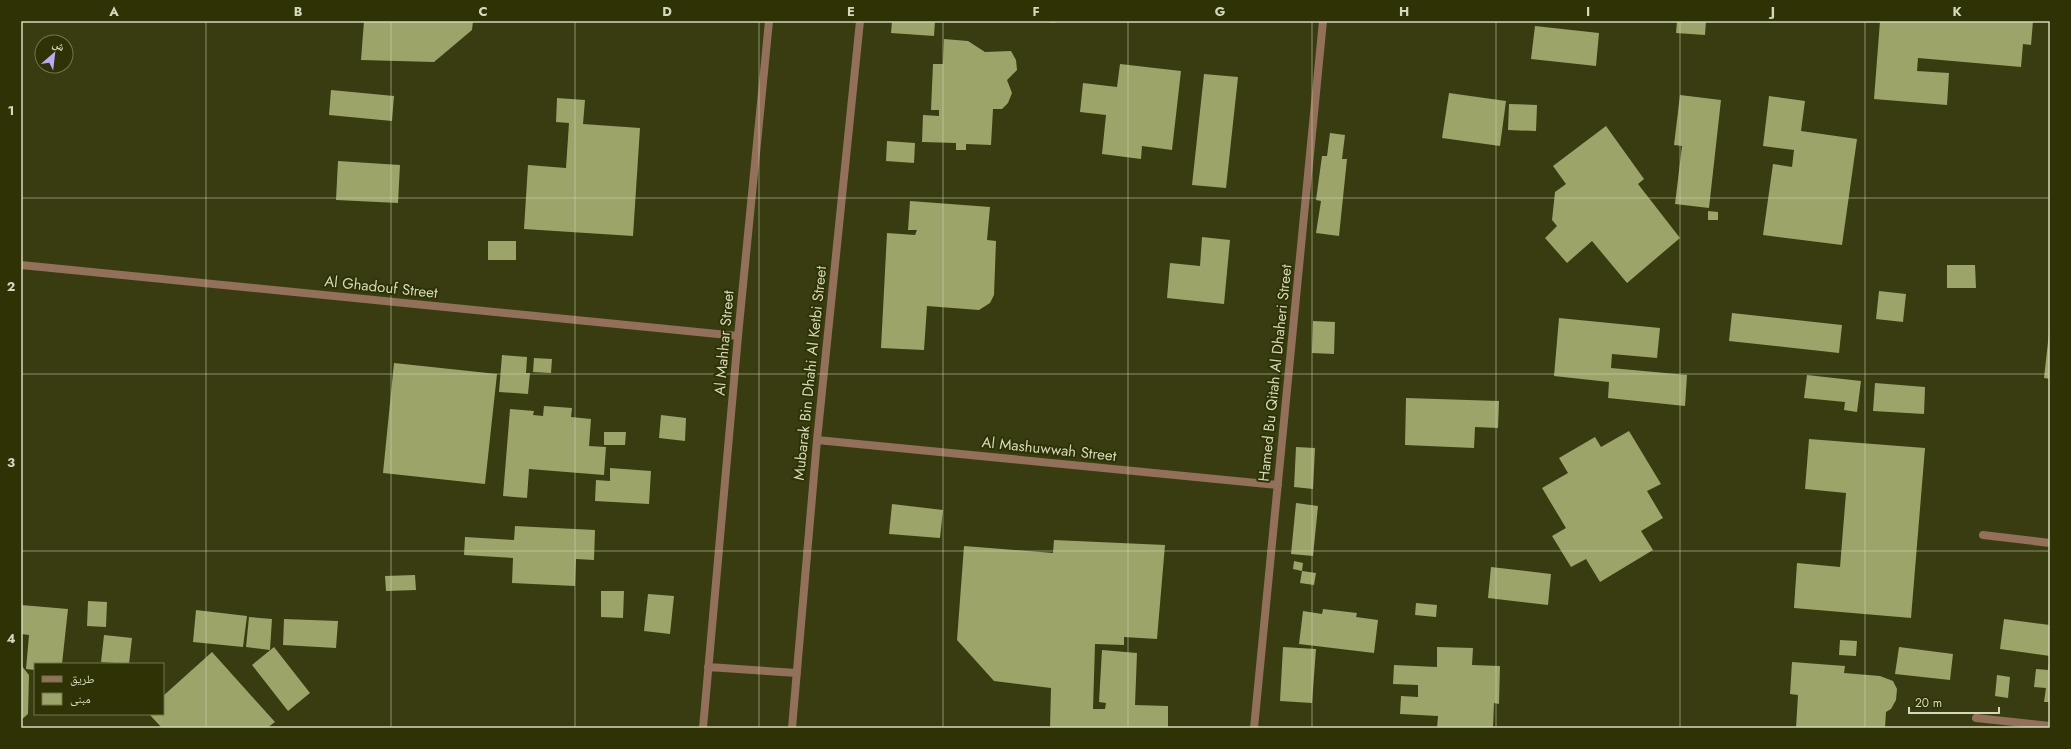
<svg xmlns="http://www.w3.org/2000/svg" width="2071" height="749" font-family="Jost,'Noto Naskh Arabic',sans-serif">
<style>
.building{fill:#9ca469}
.lines{fill:none;stroke-linecap:round;stroke-linejoin:round}
.street{stroke:#927059;stroke-width:8}
.grid{fill:none;stroke:#d4d9bb;stroke-width:1;stroke-opacity:0.55}
.labels{text-anchor:middle;stroke-width:4;stroke-linejoin:round;paint-order:stroke}
.street-label{font-size:15px;fill:#d4d9bb;stroke:#2e3204}
.neatline{fill:none;stroke:#d4d9bb;stroke-width:1.5}
.grid-label{font-size:13px;text-anchor:middle;font-weight:bold;fill:#d4d9bb}
</style>
<rect width="100%" height="100%" fill="#383c10"/>
<path class="building" d="M364 21H473L472 30 434 62 361 60Z
M892 21H935L934 36 891 33Z
M1040 21H1055V23Z
M1677 21H1706L1705 35 1676 33Z
M1880 21H2033L2031 45 2023 44 2021 67 1918 58 1917 71 1949 73 1947 105 1874 99Z
M1535 26 1599 33 1596 66 1531 59Z
M944 39 968 41 985 52 1011 51 1016 60 1017 70 1007 80 1012 93 1008 103 1002 109H993L991 145 966 144V150H956V143L922 142 923 115 939 116V110H931L933 64H943Z
M1120 64 1181 71 1172 150 1142 146 1141 159 1102 154 1106 115 1080 112 1083 83 1117 87Z
M1204 74 1238 77 1226 188 1192 185Z
M331 90 394 96 392 121 329 115Z
M1449 93 1506 101 1500 146 1442 138Z
M1680 95 1721 100 1709 208 1675 204 1682 146 1674 145Z
M1769 96 1805 101 1801 131 1857 139 1842 245 1763 235 1773 164 1792 167 1794 150 1763 146Z
M557 98 585 100 583 124 640 128 633 236 524 229 528 165 566 168 569 123 556 122Z
M1509 104 1537 105 1536 131 1508 130Z
M1606 126 1644 179 1638 184 1680 238 1627 283 1592 241 1567 263 1545 238 1557 226 1552 220 1555 192 1566 184 1553 166Z
M1330 133 1345 135 1342 159H1347L1339 236 1316 233 1321 201 1316 200 1322 156H1327Z
M887 141 915 143 914 163 886 161Z
M338 161 400 165 398 203 336 200Z
M910 201 990 207 987 240 996 241 994 295 990 303 979 310 927 306 924 350 881 348 887 233 915 235 917 230H908Z
M1708 211 1718 212V220H1708Z
M1202 237 1230 240 1224 304 1167 298 1170 263 1200 266Z
M488 241H516V260H488Z
M1947 265H1975L1976 288H1947Z
M1879 291 1906 294 1903 322 1876 319Z
M1732 313 1842 325 1839 353 1729 341Z
M1559 318 1660 328 1657 358 1612 354 1611 368 1687 375 1685 406 1608 398 1609 382 1554 376Z
M1313 321 1335 322 1334 354 1312 353Z
M2049 333H2050V379L2044 378Z
M502 355 527 357 526 373H530L528 394 499 392Z
M534 358 552 359 551 373 533 372Z
M394 363 497 374 485 484 383 473Z
M1807 375 1861 381 1857 412 1844 410 1845 402 1804 398Z
M1875 383 1925 387 1924 414 1873 411Z
M1406 398 1499 401 1498 428 1475 427 1474 448 1405 445Z
M544 406 572 408 571 417 591 419 589 446 606 447 604 475 529 469 527 498 503 496 510 409 534 411 533 415 543 416Z
M661 415 686 418 685 441 659 438Z
M1629 431 1661 484 1647 491 1663 518 1641 531 1653 550 1600 582 1586 559 1571 567 1552 536 1566 528 1542 488 1568 473 1559 458 1595 437 1601 447Z
M604 432H626L625 445H604Z
M1809 439 1925 448 1911 618 1794 608 1797 563 1840 567 1846 493 1805 489Z
M1296 447 1315 448 1313 489 1294 487Z
M610 468 651 471 649 504 595 501 596 480 610 481Z
M1296 503 1318 506 1313 556 1291 554Z
M892 504 943 510 940 538 889 534Z
M515 526 595 530 594 560 576 559 575 586 512 583 513 558 464 555 465 537 514 540Z
M1054 540 1165 545 1157 639 1124 637V645L1095 644 1093 709H1105L1106 703 1099 702 1102 650 1137 653 1135 705 1168 706V728H1050L1051 688 994 681 957 640 964 546 1053 553Z
M1294 561 1303 563 1302 571 1293 569Z
M1491 567 1551 574 1548 605 1488 598Z
M1302 571 1316 573 1314 585 1300 583Z
M415 575 416 590 386 591 385 576Z
M601 591H624L623 618 601 617Z
M648 594 674 596 670 634 644 631Z
M88 601 107 602 106 627 87 626Z
M1416 603 1437 605 1436 617 1415 615Z
M21 605 68 609 62 664H35V670L26 669 29 635 21 634Z
M1323 609 1357 613 1356 617 1378 620 1374 653 1299 644 1303 611 1322 614Z
M196 610 247 616 243 647 193 642Z
M249 617 272 619 270 650 246 647Z
M284 619 338 621 336 648 283 645Z
M2004 619 2050 625V656L2000 649Z
M104 635 132 638 129 664 101 662Z
M1840 640 1857 641 1856 656 1839 655Z
M274 647 310 693 288 711 252 665Z
M1283 647 1316 649 1312 703 1280 701Z
M1437 647 1473 648 1472 665 1500 666 1499 704 1494 703 1493 728H1437L1438 716 1400 714 1401 696 1418 697V685L1393 684 1394 665 1437 667Z
M1899 647 1953 654 1950 680 1895 674Z
M212 652 275 722 267 728H162L149 714H163V696Z
M1792 662 1845 666 1844 673 1880 676 1893 681 1897 689 1896 700 1891 709 1886 712 1885 728H1796L1798 695 1790 694Z
M2049 662H2050V702H2044L2046 688 2034 687 2036 669 2048 670Z
M21 665 29 675 28 714 21 720Z
M1997 675 2010 677 2008 698 1995 696Z"/>
<g class="lines">
<path class="street" d="M21 265 738 336
M817 440 1278 485
M1983 535 2050 543
M708 667 797 673
M1976 718 2050 726
M703 728 738 336 769 21
M792 728 817 440 860 21
M1254 728 1323 21"/>
</g>
<path class="grid" d="M206 21V728M391 21V728M575 21V728M759 21V728M943 21V728M1128 21V728M1312 21V728M1496 21V728M1680 21V728M1865 21V728M21 198H2050M21 374H2050M21 551H2050"/>
<g class="labels">
<g class="street-label">
<text transform="translate(381 287) rotate(6)" y="5">Al Ghadouf Street</text>
<text transform="translate(724 343) rotate(-85)" y="5">Al Mahhar Street</text>
<text transform="translate(810 373) rotate(-84)" y="5">Mubarak Bin Dhahi Al Ketbi Street</text>
<text transform="translate(1275 373) rotate(-84)" y="5">Hamed Bu Qitah Al Dhaheri Street</text>
<text transform="translate(1049 449) rotate(6)" y="5">Al Mashuwwah Street</text>
</g>
</g>
<rect width="2071" height="749" fill="none" stroke="#2e3204" stroke-width="44"/>
<rect x="34" y="663" width="130" height="52" fill="#2e3204" stroke="#70754d"/>
<rect x="42" y="676" width="20" height="6" fill="#927059" stroke="#70754d"/>
<text x="70" y="683" font-size="12" fill="#d4d9bb">طريق</text>
<rect x="42" y="693" width="20" height="12" fill="#9ca469" stroke="#70754d"/>
<text x="70" y="703" font-size="12" fill="#d4d9bb">مبنى</text>
<g transform="translate(54 54) rotate(28)"><circle r="19" fill="#2e3204" stroke="#70754d"/>
<path d="M0-3L7 15L0 10L-7 15Z" fill="#bcaaf6"/>
<text y="-6" font-size="11" font-weight="bold" text-anchor="middle" fill="#d4d9bb">ش</text>
</g>
<path d="M1909 707v6h90v-6" fill="none" stroke="#d4d9bb" stroke-width="2"/>
<text x="1915" y="707" font-size="12" fill="#d4d9bb" stroke="#2e3204" stroke-width="3" paint-order="stroke">20 m</text>
<rect x="22" y="22" width="2027" height="705" class="neatline"/>
<g class="grid-label">
<text x="114" y="16">A</text>
<text x="298" y="16">B</text>
<text x="483" y="16">C</text>
<text x="667" y="16">D</text>
<text x="851" y="16">E</text>
<text x="1036" y="16">F</text>
<text x="1220" y="16">G</text>
<text x="1404" y="16">H</text>
<text x="1588" y="16">I</text>
<text x="1773" y="16">J</text>
<text x="1957" y="16">K</text>
<text x="11" y="115">1</text>
<text x="11" y="291">2</text>
<text x="11" y="467">3</text>
<text x="11" y="643">4</text>
</g>
</svg>
